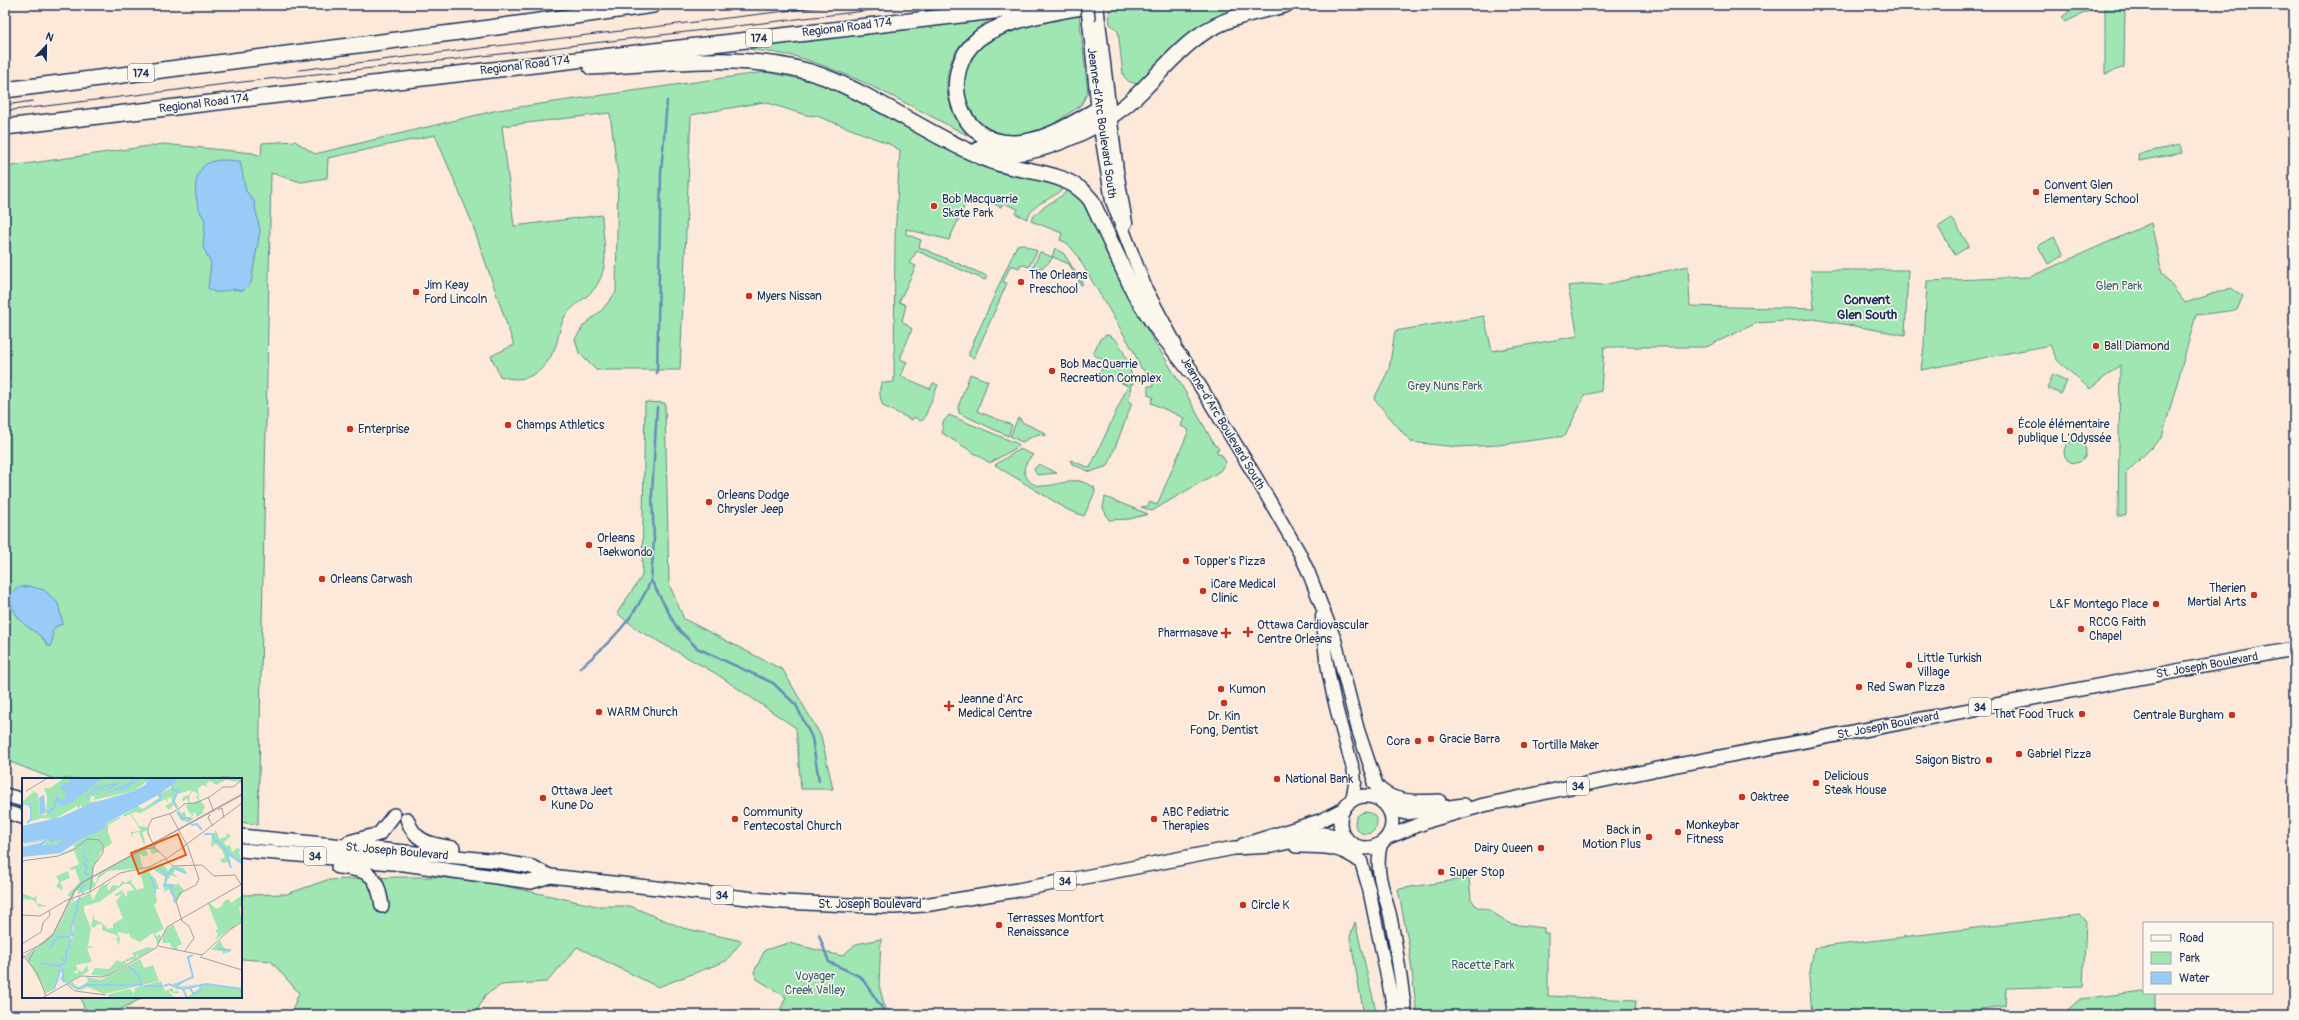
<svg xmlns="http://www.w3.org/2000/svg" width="2299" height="1020" font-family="Pangolin,sans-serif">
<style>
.green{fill:#a0e6b3;stroke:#5e8a88}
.water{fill:#98ccf6;stroke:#668db9}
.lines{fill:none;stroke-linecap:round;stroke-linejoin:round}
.stream{stroke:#668db9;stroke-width:2.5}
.secondary-casing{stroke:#1b2f5e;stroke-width:15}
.primary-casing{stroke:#1b2f5e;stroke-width:16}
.motorway-casing{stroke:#1b2f5e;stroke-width:18}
.secondary{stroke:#fbf7ec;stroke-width:12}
.primary{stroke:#fbf7ec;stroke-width:13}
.motorway{stroke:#fbf7ec;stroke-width:15}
.tram{stroke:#1b2f5e;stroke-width:1}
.secondary-bridge-casing{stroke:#1b2f5e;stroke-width:15;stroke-linecap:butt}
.secondary-bridge{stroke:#fbf7ec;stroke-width:12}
.poi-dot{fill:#c8321e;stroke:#fbf7ec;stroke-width:1.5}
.labels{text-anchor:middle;stroke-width:3;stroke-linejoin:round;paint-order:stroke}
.shield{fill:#fbf7ec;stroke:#5e6b89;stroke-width:1}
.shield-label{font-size:11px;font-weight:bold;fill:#1b2f5e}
.street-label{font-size:12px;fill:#1b2f5e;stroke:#fbf7ec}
.poi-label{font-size:12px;fill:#1b2f5e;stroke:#fbf7ec;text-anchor:start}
.park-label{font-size:12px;fill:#3c5d73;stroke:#fbf7ec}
.neighbourhood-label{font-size:13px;font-weight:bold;fill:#1b2f5e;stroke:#fbf7ec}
.inset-river{fill:none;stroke:#98ccf6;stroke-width:2}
.inset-road{fill:none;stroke:#a29fa8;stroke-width:1}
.view{fill:#e8590c;fill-opacity:0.15;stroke:#e8590c;stroke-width:2}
.inset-edge{fill:none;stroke:#1b2f5e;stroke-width:2}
</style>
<rect width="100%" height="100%" fill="#fce9d9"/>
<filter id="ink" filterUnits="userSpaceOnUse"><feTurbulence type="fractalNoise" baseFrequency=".025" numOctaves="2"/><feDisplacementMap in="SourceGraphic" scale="8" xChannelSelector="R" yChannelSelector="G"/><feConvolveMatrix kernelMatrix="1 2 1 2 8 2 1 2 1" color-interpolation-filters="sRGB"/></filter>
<g filter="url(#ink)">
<path class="green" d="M1149 5H1252L1242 8 1143 82C1134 85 1127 83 1123 74L1118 31 1110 24 1109 10Z
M2077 5H2102L2065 22 2062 17Z
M2105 5H2125L2124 67 2105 74Z
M1079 15 1088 92 1081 105 1049 127 1022 135 1008 136 995 134 975 119 966 104 963 76 966 63 982 40 1047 18Z
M994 18C964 34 941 60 948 97 951 110 960 123 967 135 914 108 861 77 804 59 785 53 764 52 744 48Z
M766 72 824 84 1060 185 1063 189C1050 201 1035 201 1027 219L1016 214 1018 209 1003 203 1001 207 970 194 949 240 906 229V234L921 240 919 247 987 276 985 280 917 251 909 263 916 266 899 302 906 305 902 321 912 329 900 359 907 362 901 376 930 389 933 383 938 385 924 419 921 421 914 417 912 420 883 406C880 399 878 388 882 382L884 383 894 382 895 238 900 150 887 143 817 116 806 115 764 102 691 115 680 370H596L579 353 575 339 584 325 602 310 616 292 618 176 610 113 502 126 514 226 602 215C602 231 607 252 604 267 597 299 577 297 564 318 560 325 559 335 557 342 548 369 530 386 500 376L491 356 514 345 471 220 435 135 328 158 327 178 301 182 271 173 258 825 241 822V779H54L5 760V167L163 144 253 153 261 156 262 143 295 141 315 154 498 110Z
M2180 145 2182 153 2139 161 2138 154Z
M1068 190 1083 203 1132 305 1183 388 1215 446 1216 445 1219 449 1216 450 1219 455 1221 454 1226 462 1220 471 1152 511 1141 507 1148 506 1149 502 1157 505 1189 430 1181 426 1184 418 1151 403 1153 397 1148 395V386H1153V381H1148L1146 372 1141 368 1133 350 1075 252 1067 243 1060 240 1062 233 1031 221C1039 205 1056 203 1068 190Z
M1952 218 1969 246 1955 255 1938 227Z
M2151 223 2162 273 2185 303 2231 288 2243 296 2237 310 2196 315 2162 437 2126 473V515L2118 517 2120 365 2090 389 2057 360 2050 345 1921 370 1924 346 1927 281 2030 277Z
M2054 237 2064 255 2048 264 2038 246Z
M1022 244 1037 251 1029 267 1021 264 1019 268 1011 265 1003 282 1007 283 974 358 969 356V352L1017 245Z
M1055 248 1064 254 1083 284 1081 285 1069 264 1053 257C1048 265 1042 270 1033 267L1040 252 1052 257Z
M1688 266 1690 306 1814 309 1811 270H1908L1905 335 1814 319 1757 323 1706 347H1604L1601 391 1585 395 1565 436 1498 445 1457 447 1411 442 1374 399 1389 369 1395 331 1484 316 1492 351 1578 336 1568 286 1589 284 1603 285Z
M1106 335C1122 336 1131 370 1133 384H1131L1129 402 1132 403 1108 466 1090 472 1072 464 1070 460 1090 468 1128 386 1100 373 1104 361 1093 354 1100 339Z
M970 374 988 381 977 411 1012 425 1008 436 959 413 958 407Z
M2053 374 2067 381 2061 394 2047 388Z
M645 402 665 403 669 584 684 619 783 670 821 736 833 789H801L796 728 715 673 638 630 617 613 642 576Z
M949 415 1018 444 1019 446 990 463 942 433 943 422Z
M1018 418 1021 419 1020 421 1045 433 1046 436 1038 434 1022 442 1010 436Z
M2064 452a11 11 0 1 1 22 0a11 11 0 1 1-22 0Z
M1020 449 1033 455C1028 460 1021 467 1026 476 1036 497 1064 478 1079 481 1084 482 1089 485 1094 487L1095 492 1084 516 1068 510 995 465Z
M1039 464 1057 473 1037 475 1034 469Z
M1105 497 1148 514 1130 519 1109 520 1103 508Z
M1355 823a11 11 0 1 1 22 0a11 11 0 1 1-22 0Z
M397 877H438L491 883 597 906H630L683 928 742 941 726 961 658 987 577 947 547 982 501 985 485 995 475 1015H290L299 993 271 961 241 959V895L287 894 327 880Z
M1469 878 1471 899 1477 907 1487 909 1511 924 1544 928V933H1548V996L1636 1000 1635 1015H1417L1409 946 1398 889Z
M2080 915 2086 920 2083 986 2006 988 2005 1006 1937 1015H1812L1809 978 1814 948Z
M1355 922 1377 1015H1364L1350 937Z
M881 939 879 985 885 1008 897 1015H778L786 997 757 979 754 972 765 950 789 943 842 956 856 944Z
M2144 991V993H2155V1015H2062L2080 999Z
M81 997H145C120 1008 112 1020 84 1008Z"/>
<path class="water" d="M227 160 240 161 246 191 254 201 260 231 251 283 243 291C239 290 234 289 229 290 220 291 217 296 208 288L211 263 203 247 205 220C193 205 189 166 214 161 218 160 223 160 227 160Z
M29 586 44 590 58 603 63 624 56 626 52 632 53 639 50 647 47 645C42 633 30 631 22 622 15 615 13 607 8 598L16 588Z"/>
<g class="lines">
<path class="stream" d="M657 373 661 173 667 101
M657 407 652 494 654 540 651 580 677 628 697 648 773 683 796 705 812 738 819 781
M580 668C610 643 636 617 651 580
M819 935 829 962 861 977 882 1008 884 1015"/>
<defs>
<path id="secondary" d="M1097 5 1117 171 1126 223
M1089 22 1099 122 1112 201 1146 289 1175 343
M1186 363 1257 479 1299 552 1308 571 1335 640 1358 730 1382 801
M1322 616C1324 670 1339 721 1354 772L1355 783 1352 801
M1352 844 1361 862 1369 889 1395 1015
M1381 844C1374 870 1384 891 1390 915 1397 948 1401 982 1406 1015"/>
<path id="primary" d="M1374 783C1390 804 1415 802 1439 801
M5 795 23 800
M1340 822a26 26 0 1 1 52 0a26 26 0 1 1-52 0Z
M1389 809 1406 813 1464 805
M5 812 23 817
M407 819C415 843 431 844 453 848
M241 836 498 861 532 867 550 876 783 902 894 907 924 905 1018 890 1234 848 1272 846 1323 834 1346 838
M1388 837 1431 820 1484 805 1672 766 2294 649
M349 842 379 834 394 815
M1243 845 1320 821 1344 809
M1296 846C1321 846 1340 845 1361 862
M241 850 404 864 531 882 550 876
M338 867C370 870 377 874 382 906"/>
<path id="motorway" d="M1093 5C1061 11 1003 19 978 39 938 72 956 143 1012 143 1043 143 1072 124 1098 109
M591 67C665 64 754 50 825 77 883 100 934 139 992 161 1025 174 1067 169 1091 200L1135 294 1156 327 1190 370
M5 90 475 30 653 5
M5 127 1046 5
M980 148C990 151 999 154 1010 153 1047 153 1106 124 1133 99 1154 80 1174 54 1197 37 1223 18 1254 12 1285 5"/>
</defs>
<use href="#secondary" class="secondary-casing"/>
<use href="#primary" class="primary-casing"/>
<use href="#motorway" class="motorway-casing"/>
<use href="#secondary" class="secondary"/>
<use href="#primary" class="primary"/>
<use href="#motorway" class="motorway"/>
<path class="tram" d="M299 70 835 5
M5 105 33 101
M5 111 259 80 458 59 915 5"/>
<defs>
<path id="secondary-bridge" d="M1087 5 1089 22"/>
</defs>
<use href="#secondary-bridge" class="secondary-bridge-casing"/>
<use href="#secondary-bridge" class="secondary-bridge"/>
</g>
</g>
<g class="poi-dot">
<circle cx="2036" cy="192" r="4"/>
<circle cx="934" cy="206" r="4"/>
<circle cx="1021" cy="282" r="4"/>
<circle cx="416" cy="292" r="4"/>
<circle cx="749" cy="296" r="4"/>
<circle cx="2096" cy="346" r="4"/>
<circle cx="1052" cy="371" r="4"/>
<circle cx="508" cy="425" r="4"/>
<circle cx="350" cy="429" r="4"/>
<circle cx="2010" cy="431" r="4"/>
<circle cx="709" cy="502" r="4"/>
<circle cx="589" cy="545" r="4"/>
<circle cx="1186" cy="561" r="4"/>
<circle cx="322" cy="579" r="4"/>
<circle cx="1203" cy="591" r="4"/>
<circle cx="2254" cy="595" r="4"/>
<circle cx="2156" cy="604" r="4"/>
<circle cx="2081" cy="629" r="4"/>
<path d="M1246 626h4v4h4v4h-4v4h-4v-4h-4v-4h4z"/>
<path d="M1224 627h4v4h4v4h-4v4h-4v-4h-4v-4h4z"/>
<circle cx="1909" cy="665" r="4"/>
<circle cx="1859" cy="687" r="4"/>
<circle cx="1221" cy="689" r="4"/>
<circle cx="1224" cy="703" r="4"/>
<path d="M947 700h4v4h4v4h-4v4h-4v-4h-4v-4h4z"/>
<circle cx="599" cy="712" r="4"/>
<circle cx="2082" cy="714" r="4"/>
<circle cx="2232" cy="715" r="4"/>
<circle cx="1431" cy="739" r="4"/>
<circle cx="1418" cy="741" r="4"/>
<circle cx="1524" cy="745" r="4"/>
<circle cx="2019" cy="754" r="4"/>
<circle cx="1989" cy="760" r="4"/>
<circle cx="1277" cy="779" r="4"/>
<circle cx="1816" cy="783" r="4"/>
<circle cx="1742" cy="797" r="4"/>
<circle cx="543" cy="798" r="4"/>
<circle cx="735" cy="819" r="4"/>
<circle cx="1154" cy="819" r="4"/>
<circle cx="1678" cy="832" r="4"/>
<circle cx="1649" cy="837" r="4"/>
<circle cx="1541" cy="848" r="4"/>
<circle cx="1441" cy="872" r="4"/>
<circle cx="1243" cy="905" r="4"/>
<circle cx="999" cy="925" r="4"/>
</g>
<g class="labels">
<g class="shield">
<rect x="746" y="29" width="26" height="18" rx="3"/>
<rect x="128" y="64" width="26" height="18" rx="3"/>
<rect x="1969" y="698" width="22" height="18" rx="3"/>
<rect x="1567" y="777" width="22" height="18" rx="3"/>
<rect x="304" y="847" width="22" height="18" rx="3"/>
<rect x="1054" y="872" width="22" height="18" rx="3"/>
<rect x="711" y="886" width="22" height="18" rx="3"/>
</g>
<g class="shield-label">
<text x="759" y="42">174</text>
<text x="141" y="77">174</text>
<text x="1980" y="711">34</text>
<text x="1578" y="790">34</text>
<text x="315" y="860">34</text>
<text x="1065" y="885">34</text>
<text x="722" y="899">34</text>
</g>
<g class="street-label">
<text transform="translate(847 27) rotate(-7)" y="4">Regional Road 174</text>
<text transform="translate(525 65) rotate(-7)" y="4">Regional Road 174</text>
<text transform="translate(204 103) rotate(-7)" y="4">Regional Road 174</text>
<text transform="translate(1102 123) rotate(82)" y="4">Jeanne-d'Arc Boulevard South</text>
<text transform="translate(1223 423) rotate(59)" y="4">Jeanne-d'Arc Boulevard South</text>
<text transform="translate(2207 665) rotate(-10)" y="4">St. Joseph Boulevard</text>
<text transform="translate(1888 725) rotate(-11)" y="4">St. Joseph Boulevard</text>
<text transform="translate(397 851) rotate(5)" y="4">St. Joseph Boulevard</text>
<text x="870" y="908">St. Joseph Boulevard</text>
</g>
<g class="poi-label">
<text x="2044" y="189">Convent Glen<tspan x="2044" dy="14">Elementary School</tspan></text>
<text x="942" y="203">Bob Macquarrie<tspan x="942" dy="14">Skate Park</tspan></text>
<text x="1029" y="279">The Orleans<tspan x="1029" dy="14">Preschool</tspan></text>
<text x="424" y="289">Jim Keay<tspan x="424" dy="14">Ford Lincoln</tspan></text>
<text x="757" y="300">Myers Nissan</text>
<text x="2104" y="350">Ball Diamond</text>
<text x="1060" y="368">Bob MacQuarrie<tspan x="1060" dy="14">Recreation Complex</tspan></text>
<text x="2018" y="428">École élémentaire<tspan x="2018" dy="14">publique L'Odyssée</tspan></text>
<text x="516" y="429">Champs Athletics</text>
<text x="358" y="433">Enterprise</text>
<text x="717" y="499">Orleans Dodge<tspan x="717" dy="14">Chrysler Jeep</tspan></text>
<text x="597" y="542">Orleans<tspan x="597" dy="14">Taekwondo</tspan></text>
<text x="1194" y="565">Topper's Pizza</text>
<text x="330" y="583">Orleans Carwash</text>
<text x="1211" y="588">iCare Medical<tspan x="1211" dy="14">Clinic</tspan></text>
<text x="2246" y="592" text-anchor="end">Therien<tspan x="2246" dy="14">Martial Arts</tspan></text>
<text x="2148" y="608" text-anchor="end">L&amp;F Montego Place</text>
<text x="2089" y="626">RCCG Faith<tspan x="2089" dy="14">Chapel</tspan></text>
<text x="1257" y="629">Ottawa Cardiovascular<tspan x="1257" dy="14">Centre Orleans</tspan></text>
<text x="1218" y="637" text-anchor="end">Pharmasave</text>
<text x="1917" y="662">Little Turkish<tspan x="1917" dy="14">Village</tspan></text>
<text x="1867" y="691">Red Swan Pizza</text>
<text x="1229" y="693">Kumon</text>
<text x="958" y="703">Jeanne d'Arc<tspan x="958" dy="14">Medical Centre</tspan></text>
<text x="607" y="716">WARM Church</text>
<text x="2074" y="718" text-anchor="end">That Food Truck</text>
<text x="2224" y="719" text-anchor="end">Centrale Burgham</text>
<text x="1224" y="720" text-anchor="middle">Dr. Kin<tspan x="1224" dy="14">Fong, Dentist</tspan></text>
<text x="1439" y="743">Gracie Barra</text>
<text x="1410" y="745" text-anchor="end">Cora</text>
<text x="1532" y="749">Tortilla Maker</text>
<text x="2027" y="758">Gabriel Pizza</text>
<text x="1981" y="764" text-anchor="end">Saigon Bistro</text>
<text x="1824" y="780">Delicious<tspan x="1824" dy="14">Steak House</tspan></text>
<text x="1285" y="783">National Bank</text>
<text x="551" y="795">Ottawa Jeet<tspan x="551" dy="14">Kune Do</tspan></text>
<text x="1750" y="801">Oaktree</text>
<text x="743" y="816">Community<tspan x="743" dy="14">Pentecostal Church</tspan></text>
<text x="1162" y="816">ABC Pediatric<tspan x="1162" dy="14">Therapies</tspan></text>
<text x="1686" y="829">Monkeybar<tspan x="1686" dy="14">Fitness</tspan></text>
<text x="1641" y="834" text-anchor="end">Back in<tspan x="1641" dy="14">Motion Plus</tspan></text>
<text x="1533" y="852" text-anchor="end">Dairy Queen</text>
<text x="1449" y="876">Super Stop</text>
<text x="1251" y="909">Circle K</text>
<text x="1007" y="922">Terrasses Montfort<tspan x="1007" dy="14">Renaissance</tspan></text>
</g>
<g class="park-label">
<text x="2119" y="290">Glen Park</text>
<text x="1445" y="390">Grey Nuns Park</text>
<text x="1483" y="969">Racette Park</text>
<text x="815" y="980">Voyager<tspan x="815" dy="14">Creek Valley</tspan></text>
</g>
<g class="neighbourhood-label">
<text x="1867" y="304">Convent<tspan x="1867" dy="15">Glen South</tspan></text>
</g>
</g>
<g transform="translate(22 778)">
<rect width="220" height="220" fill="#fce9d9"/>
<path d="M42 0H129L112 13 71 22 73 19 69 18 68 24 79 22 60 29 59 27 56 31 55 28 32 41 20 40 6 44 10 41 8 25 1 27 0 24 11 14 9 12 16 16 18 37H24L25 19 22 10H28ZM159 0H220V8L218 4 204 2 194 7 188 3 184 6 185 9 181 7 176 10 177 21 183 28 180 36 174 39V35L169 34 172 36 171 38 166 33 170 40 173 39 167 44 160 43 154 34 157 32 159 36 163 33 164 39H169L164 28 177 22 174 19 176 16 172 13 168 16 167 24H171L166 25 165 20 161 24 160 20 164 18 159 19 167 17 170 12 155 16 153 23 156 29 154 31 152 26 147 32 143 28 151 23 149 19 145 20 146 24 143 21 119 35 113 34 109 36 117 48 125 49V53L120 54 123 64 122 67 117 54 111 55 109 60V54L119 53 108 36 102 39 101 37 116 28 121 31 128 26 125 22 128 26 134 23 137 20 136 17 152 8 151 6ZM97 39 99 40 86 47V54L90 65 81 71 72 88 71 98 63 103 47 119V116L46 120V116L58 104 53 91 49 92 48 90 57 86 52 73 31 80 54 70 51 68 55 64 81 49 83 52 82 47ZM193 52 195 54 197 61 204 59 205 55 209 58 202 64 204 68 208 67 210 74 215 70 219 71 217 74 220 85 207 78 209 90 205 84 200 85 198 81 203 80 200 72 194 66 189 69 190 57H183L193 55ZM45 58H49L34 67H22L26 61 32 64ZM129 67 138 74 130 76 128 71 124 72 126 77 122 79 117 75 121 90 86 93 77 100 72 110 56 116 55 111 60 106 71 99V103L74 106 76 97ZM141 86 146 93 150 88 162 90 165 96 153 92 151 95 156 100 149 97 144 105 154 107 156 105 162 112 153 126 148 111 142 114 143 99 130 91 134 87ZM132 88 127 94 134 102 137 111 133 112 135 124 132 127 142 151 132 156 136 159V155L139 159 136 167 131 155 118 164 109 160 94 123 100 116 95 118 92 117 104 110 100 113 105 119V113L112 112 108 106H102L77 124 62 128V133L69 150 66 168 74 169 65 170 70 184 54 187 56 192 51 194 56 196V192L60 194 65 187 67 193 47 204H41L39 201 36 204 43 192 40 187 45 185 41 180H45L44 174 48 171 46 166 52 157 51 144 49 150 50 157H46L48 161 45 166 47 171 43 173 44 177 40 180 44 185 37 187 41 191 38 193 31 212 24 215 4 179 33 155 51 120 52 122 49 125 68 115 71 122 78 109 82 106 83 108V105L84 107 90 102 85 109 86 113 91 107 97 108 101 102 102 105 111 101 109 104 115 112 122 110 119 97 123 93H118ZM46 93 48 100 38 104 41 110 39 112 34 108 37 104 34 98ZM0 115 12 120 15 117 14 125 25 128 17 129 11 122 0 121ZM220 117V126L217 130 220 143 193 162 196 156 193 153 196 151 186 126 188 125 194 131 200 128 202 123 207 121 209 125ZM72 135V141L80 145 86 151 91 150V146L101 140 107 156 95 154 98 160 97 167 94 161H91L93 160 95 161 96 158 80 152V146H76L72 150 69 148ZM151 146 160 166 155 168 156 172 150 170 148 165H141L140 161 143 152ZM198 162 202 170 210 173 201 176 200 173 190 172 189 170H191ZM126 169 133 170 117 179 114 176 115 180 107 184 110 181 105 184 103 182 104 186 84 198 69 197 73 190 87 191 95 182 99 184 112 178 110 175ZM118 181 122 190 131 187 137 203 82 216 66 209 58 212 45 206 51 204 52 207 55 206 53 208 59 209 66 203 65 199 79 202ZM139 203 143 213 151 210V214L155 213 153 207 142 208 152 207V204L154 207 162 204 156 209 177 206 155 211 157 215H151L148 213 144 215 147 214 153 220 86 219 87 216 108 211 112 216 113 210ZM182 207 220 210V220H164Z" fill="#a0e6b3"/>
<path d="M49 0H86L77 3 49 25 39 29 35 24 32 32 26 36 25 33 32 28 34 17 39 22 43 20 44 15 37 10 42 5H47ZM105 0 89 11 80 13 91 8 84 9 73 17 78 10 90 7 77 9 67 21 74 9 62 23 67 15 62 19 63 18 75 8 97 5ZM116 0H119L99 14 98 11 81 17ZM126 0H159L138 16 83 46V51L80 53 79 58 78 59 73 58 71 64 67 63 64 66 59 69V71L61 70H62L68 74 69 77 68 78H65L62 75 60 78 61 74H63L66 78 69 76 62 70 59 72V69L66 63 71 64 73 58H79L80 53 83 50 56 63 39 75 0 79V69L18 65 23 62 0 68 22 61 0 66 3 64H0V48L39 39 67 26 112 13 123 7 127 1 119 7ZM44 60 34 67H21L26 61 29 65ZM22 16 24 35 18 37 17 20Z" fill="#98ccf6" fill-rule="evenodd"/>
<path class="inset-river" d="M150 6 151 12 156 13 151 23 155 30M131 25 138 21V16M4 27 8 26 9 32V41L5 45M156 34 159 40H167L168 43M169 47 175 46 180 52M182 56H191L192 62 198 65 206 75 219 85M205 76 209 90M61 78 65 81 61 86 65 88 63 95 67 99M134 88 144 96 148 95 151 90M153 90 164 95M145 96 142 108 152 107M128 99 132 106 133 115M149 109V114L153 119 152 124M61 116 59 111 63 105M27 171 36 159H48M195 171 209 172M19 185 37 188M106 188 117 197 119 206M41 193V203L45 204M49 207 56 211 63 207H121M153 207 171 199 166 179 171 177M122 208H141M142 208 147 206 154 209M154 209 161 211 165 220M167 209 172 216 179 212 178 208M32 211 38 193 42 192 38 187 44 185 41 180H44V173L48 170 46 166 48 163 47 158 51 157 49 150 58 118M161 211 184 206 220 211"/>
<path class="inset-road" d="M4 13 26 0M186 19 192 34M159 29 162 26 174 25 189 18 201 9H211L220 2M196 32 200 30 202 40M148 36 166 69 177 101 174 107 158 115 154 123 160 143 167 148 172 160 162 174M188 36 186 40 191 48M126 55V49L130 41 150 35 159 29M127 58 126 55 133 70 144 80M161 69 220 25M122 71 131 70 136 64M143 81 151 88 180 87 192 98 213 97 220 108M144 81 163 68M0 83 36 78 54 70 65 61 77 62 81 67V75L71 89 68 114M0 137 18 138 45 122 68 114 98 95 127 89 143 81M209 151 220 144M0 166 19 154 21 145 28 137 27 132M136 168 180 177M0 176 15 195 24 218M0 176 22 165 31 157 53 113 60 105 220 17M179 178 211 149M178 179 220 192M0 181 31 156 52 113 59 105 220 16M6 184 12 173M44 206 53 213 84 217M20 220 59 198 80 199 87 197 134 170 145 149 220 106"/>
<path class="view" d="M156 56 164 77 117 96 109 75Z"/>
<rect width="220" height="220" class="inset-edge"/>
</g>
<rect width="2299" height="1020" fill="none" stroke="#fbf7ec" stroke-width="20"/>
<rect x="10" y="10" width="2279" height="1000" fill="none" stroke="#1b2f5e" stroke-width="1.5" filter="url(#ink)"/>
<rect x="2143" y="922" width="130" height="72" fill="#fbf7ec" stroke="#a1a7b3"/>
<rect x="2151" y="935" width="20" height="6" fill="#fbf7ec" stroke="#a1a7b3"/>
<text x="2179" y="942" font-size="12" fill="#1b2f5e">Road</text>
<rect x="2151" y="952" width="20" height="12" fill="#a0e6b3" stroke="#a1a7b3"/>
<text x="2179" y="962" font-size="12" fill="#1b2f5e">Park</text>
<rect x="2151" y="972" width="20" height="12" fill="#98ccf6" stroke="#a1a7b3"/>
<text x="2179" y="982" font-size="12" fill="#1b2f5e">Water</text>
<g transform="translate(46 46) rotate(22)" stroke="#fbf7ec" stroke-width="3" paint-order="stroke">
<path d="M0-3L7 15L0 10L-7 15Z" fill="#1b2f5e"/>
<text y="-6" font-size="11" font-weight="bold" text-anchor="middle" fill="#1b2f5e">N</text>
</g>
</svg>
